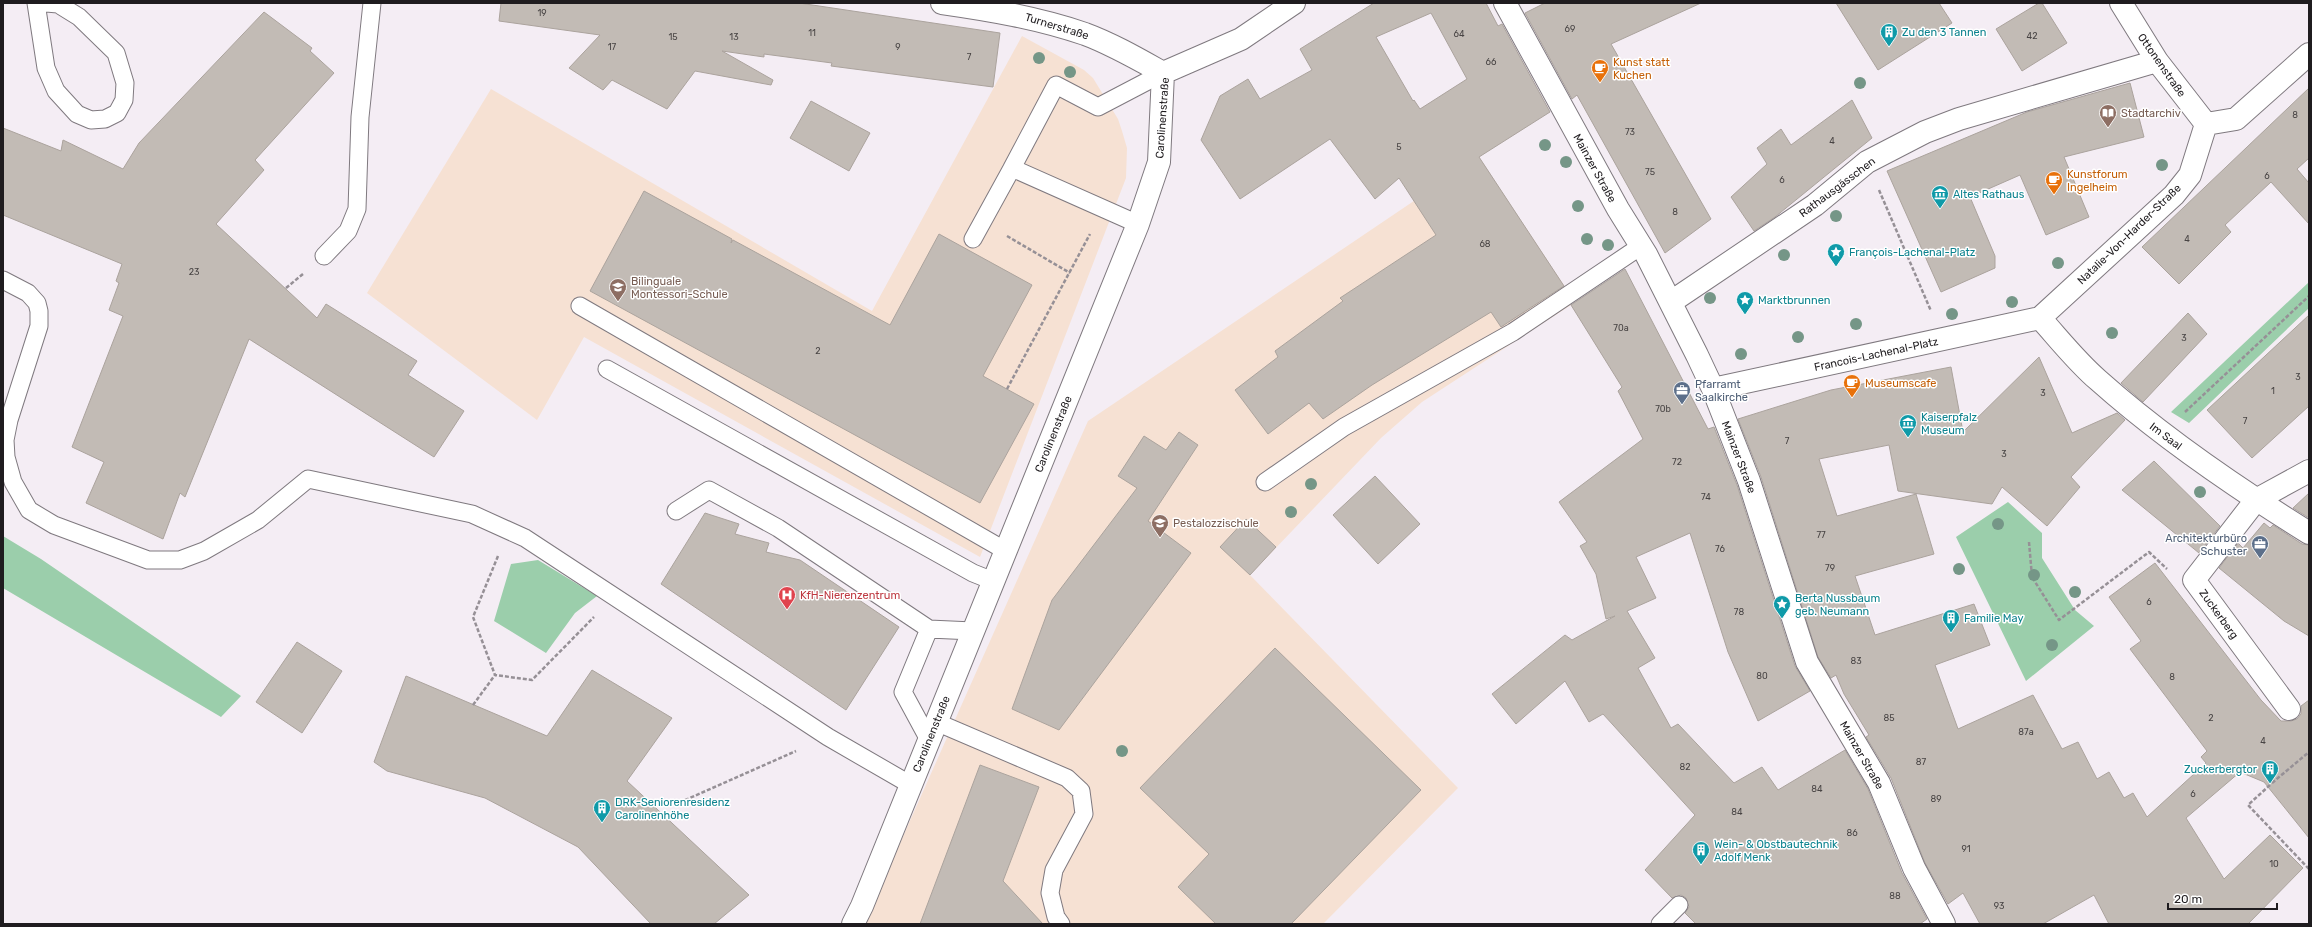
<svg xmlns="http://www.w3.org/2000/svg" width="2312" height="927" font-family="Rubik,sans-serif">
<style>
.education{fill:#f6e1d3}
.green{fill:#9bceab}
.building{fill:#c2bbb5;stroke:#aba39d;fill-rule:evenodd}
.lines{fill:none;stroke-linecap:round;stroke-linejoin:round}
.lane-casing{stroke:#7f797f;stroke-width:19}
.street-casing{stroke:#7f797f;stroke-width:24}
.path{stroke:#969096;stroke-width:2.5;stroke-dasharray:4 2;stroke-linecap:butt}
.lane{stroke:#fff;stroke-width:17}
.street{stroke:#fff;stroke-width:22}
.tree{fill:#759687}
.labels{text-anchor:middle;stroke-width:3;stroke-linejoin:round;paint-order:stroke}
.number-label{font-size:9px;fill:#484444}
.street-label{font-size:11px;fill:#1f1c1f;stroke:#fff}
.culture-label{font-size:11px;fill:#0d838f;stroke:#fff;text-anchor:start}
.food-label{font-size:11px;fill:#c56008;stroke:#fff;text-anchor:start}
.education-label{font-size:11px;fill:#785e54;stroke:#fff;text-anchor:start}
.service-label{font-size:11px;fill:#4e5e75;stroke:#fff;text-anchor:start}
.health-label{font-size:11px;fill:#be3a42;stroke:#fff;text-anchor:start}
</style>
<rect width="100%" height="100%" fill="#f4edf4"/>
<path class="education" d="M1022 36 1084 70 1093 78 1118 119 1122 131 1127 148 1126 178 980 557 584 337 537 420 367 293 491 89 872 311Z
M1479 157 1565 287 1571 305 1422 402 1381 438 1250 575 1458 788 1323 924H864L1088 421Z"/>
<path class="green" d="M2309 282V308L2189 423 2171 412Z
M2008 502 2042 533V558L2075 610 2094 626 2026 681 1956 537Z
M3 536 41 559 241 696 221 717 3 588Z
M538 560 597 596 575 613 546 653 494 621 511 564Z"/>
<path class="building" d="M501 3H799L1000 33 993 87 831 66 832 63 764 54V57L722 51 773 80 771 85 695 71 667 109 612 80 603 90 569 68 600 35 499 21Z
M1374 3H1486L1498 26 1502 24 1550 112 1479 157 1564 286 1501 327 1491 312 1372 385 1323 419 1309 403 1268 434 1235 390 1278 357 1275 351 1343 301 1340 298 1436 235 1399 178 1375 199 1330 139 1240 199 1201 140 1220 96 1248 79 1260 99 1312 70 1300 49ZM1431 13 1467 79 1420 109 1414 100 1413 101 1376 37Z
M1545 3H1701L1611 44 1711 219 1665 253 1577 95 1572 99 1525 13Z
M1836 3H1939L1952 23 1878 70Z
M2039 3H2042L2067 43 2022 71 1996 29Z
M264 12 312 48 310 51 334 73 255 160 264 170 216 224 317 318 326 304 417 361 408 375 464 411 434 457 249 339 185 497 180 493 163 539 86 503 104 462 72 447 123 316 109 310 119 283 116 281 122 264 3 215V128L61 151 63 140 123 169 139 143Z
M2130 83 2144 137 2064 157 2089 217 2046 235 2020 175 1970 197 1995 256V268L1941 292 1887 171 2027 112Z
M2309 88V158L2297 169 2309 183V224L2271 182 2225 225 2231 232 2179 284 2142 247Z
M1852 100 1872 138 1775 217 1754 231 1731 197 1767 164 1757 148 1781 129 1791 145Z
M811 101 870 133 849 171 790 138Z
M644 191 732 239 731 243 733 240 890 325 939 234 1032 285 983 376 1034 404 980 503 590 291Z
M1625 269 1708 429 1714 427 1737 485 1795 666 1810 691 1758 721 1728 652 1690 533 1636 557 1656 598 1627 611 1655 658 1638 668 1671 728 1678 724 1734 783 1762 767 1778 790 1845 750 1868 789 1902 873 1927 919 1920 924H1696L1685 913 1689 907 1686 898 1681 895 1672 898 1645 870 1695 815 1603 714 1589 722 1565 681 1516 724 1492 694 1565 635 1572 640 1615 616 1606 619 1596 574 1580 546 1587 542 1559 502 1643 439 1618 391 1622 387 1571 305Z
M2188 313 2207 334 2143 402 2121 383Z
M2309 315V406L2252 458 2207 410Z
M2039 357 2072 433 2117 413 2125 420 2071 477 2080 487 2047 526 2002 487 1992 504 1898 491 1889 445 1819 459 1837 516 1916 494 1934 554 1855 576 1875 635 1974 604 1990 645 1935 665 1958 729 2033 695 2062 749 2078 742 2097 779 2109 772 2124 798 2133 793 2147 817 2206 763 2201 757 2207 751 2130 649 2141 641 2109 597 2155 563 2261 700 2281 721H2291L2297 719 2301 714V706L2309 700V838L2264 782 2240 772 2186 818 2224 879 2270 835 2303 868 2248 924H2109L2094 895 2043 924H1980L1963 893 1948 904 1925 863 1891 778 1866 737 1869 735 1844 694 1836 675 1831 678 1818 657 1761 477 1738 419 1831 390 1951 367 1963 432Z
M1179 432 1198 445 1148 521 1191 553 1059 730 1012 709 1052 600 1137 488 1118 476 1144 436 1166 450Z
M2154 461 2220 526 2199 553 2122 490Z
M1375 476 1420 524 1378 564 1333 515Z
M2309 493V518L2293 508Z
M705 513 739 524 735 534 769 543 766 552 800 560 899 627 846 710 661 584Z
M1246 519 1276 547 1250 575 1220 547Z
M2264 523 2270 528 2273 525 2302 544 2309 545V636L2284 621 2219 568 2238 543 2243 548Z
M297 642 342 671 302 733 256 702Z
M1275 648 1421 790 1291 924H1216L1178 887 1209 854 1140 788Z
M592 670 672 718 627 781 749 895 714 924H651L578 847 485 798 387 771 374 762 406 676 547 736Z
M980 765 1039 787 1003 881 1043 924H920Z"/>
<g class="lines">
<defs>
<path id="lane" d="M36 3 46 68 56 91 77 114 91 120 105 119 117 113 124 100 125 83 116 53 79 17 58 4 46 3
M1138 224 1012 168 1056 85 1098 107 1163 73
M973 239 1012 168
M324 256 348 231 357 209 360 117 372 3
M3 280 28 293 37 303 39 311V326L9 420 5 440 6 457 13 482 29 510 54 525 148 560H180L204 551 258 520 308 479 472 514 525 538 828 737 911 785
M580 306 1006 551
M607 369 973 573 993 581
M1265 482 1344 427 1513 332 1641 246
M676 511 709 490 778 528 929 629
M936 722 1067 778 1081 791 1084 814 1054 870 1050 893 1056 917 1061 924
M929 740 903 692 929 629 973 631
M1660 924 1679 905"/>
<path id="street" d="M942 3C991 10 1038 18 1085 34 1112 44 1138 59 1163 73
M1505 3 1618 209 1646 254 1697 355 1713 389 1749 481 1807 662 1879 783 1914 868 1944 924
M2121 3 2157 61 2206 124
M1163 73 1241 39 1294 3
M2206 124 2236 119 2309 54
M1671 302 1815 205 1867 162 1925 132 1959 119 2157 61
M2040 318C2059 339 2077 362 2098 380 2163 438 2235 487 2309 533
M2040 318 2174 195 2190 175 2206 124
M1713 389 2040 318
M2289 709 2194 580 2256 500 2309 471
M853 924 862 906 1138 224 1159 162 1163 73"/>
</defs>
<use href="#lane" class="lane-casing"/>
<use href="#street" class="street-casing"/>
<path class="path" d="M1879 190 1931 311
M1007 236 1070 273
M286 288 303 274
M1007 389 1090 234
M2185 412 2309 296
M2029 542 2032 577 2059 620 2149 552 2167 569
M498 556 473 617 495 675 532 680 594 617
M473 705 495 675
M2272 783 2309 752
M2270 785 2248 805 2309 869
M674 805 796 751"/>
<use href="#lane" class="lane"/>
<use href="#street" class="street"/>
</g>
<g class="tree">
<circle cx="1039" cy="58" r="6"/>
<circle cx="1070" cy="72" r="6"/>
<circle cx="1860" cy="83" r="6"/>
<circle cx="1545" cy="145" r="6"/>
<circle cx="1566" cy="162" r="6"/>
<circle cx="2162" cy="165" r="6"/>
<circle cx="1578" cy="206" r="6"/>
<circle cx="1836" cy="216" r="6"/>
<circle cx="1587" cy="239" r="6"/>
<circle cx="1608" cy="245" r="6"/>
<circle cx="1784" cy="255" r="6"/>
<circle cx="2058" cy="263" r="6"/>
<circle cx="1710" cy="298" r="6"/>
<circle cx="2012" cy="302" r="6"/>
<circle cx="1952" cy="314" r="6"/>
<circle cx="1856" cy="324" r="6"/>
<circle cx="2112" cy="333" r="6"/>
<circle cx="1798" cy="337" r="6"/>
<circle cx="1741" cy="354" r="6"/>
<circle cx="1311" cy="484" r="6"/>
<circle cx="2200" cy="492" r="6"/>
<circle cx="1291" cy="512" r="6"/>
<circle cx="1998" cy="524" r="6"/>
<circle cx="1959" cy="569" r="6"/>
<circle cx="2034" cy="575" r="6"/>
<circle cx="2075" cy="592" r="6"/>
<circle cx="2052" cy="645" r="6"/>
<circle cx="1122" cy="751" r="6"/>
</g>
<defs>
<symbol id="building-pin" viewBox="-11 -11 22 30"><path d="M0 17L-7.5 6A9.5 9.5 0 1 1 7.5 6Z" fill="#0f9aa8" stroke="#fff"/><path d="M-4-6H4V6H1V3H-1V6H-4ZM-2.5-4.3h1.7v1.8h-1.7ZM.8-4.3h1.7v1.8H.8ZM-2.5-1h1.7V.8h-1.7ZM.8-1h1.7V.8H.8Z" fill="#fff"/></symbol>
<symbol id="cafe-pin" viewBox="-11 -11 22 30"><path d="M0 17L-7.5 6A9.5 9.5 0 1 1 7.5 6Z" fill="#e8710a" stroke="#fff"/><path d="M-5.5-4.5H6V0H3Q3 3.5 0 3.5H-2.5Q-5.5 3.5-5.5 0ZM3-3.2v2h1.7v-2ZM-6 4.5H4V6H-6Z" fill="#fff"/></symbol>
<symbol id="library-pin" viewBox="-11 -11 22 30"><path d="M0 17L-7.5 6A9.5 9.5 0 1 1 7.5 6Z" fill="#8d6e63" stroke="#fff"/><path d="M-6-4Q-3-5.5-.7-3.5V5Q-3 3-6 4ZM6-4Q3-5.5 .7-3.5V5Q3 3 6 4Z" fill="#fff"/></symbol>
<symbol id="museum-pin" viewBox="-11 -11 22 30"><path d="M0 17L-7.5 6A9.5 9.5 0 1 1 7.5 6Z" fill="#0f9aa8" stroke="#fff"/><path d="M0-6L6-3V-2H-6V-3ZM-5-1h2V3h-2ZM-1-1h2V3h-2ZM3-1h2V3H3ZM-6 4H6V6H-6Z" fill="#fff"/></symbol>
<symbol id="sight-pin" viewBox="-11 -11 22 30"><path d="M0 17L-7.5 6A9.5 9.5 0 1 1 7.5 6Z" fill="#0f9aa8" stroke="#fff"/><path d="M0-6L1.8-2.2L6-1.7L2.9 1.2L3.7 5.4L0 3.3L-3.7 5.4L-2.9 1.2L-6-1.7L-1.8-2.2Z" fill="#fff"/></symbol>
<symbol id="school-pin" viewBox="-11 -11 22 30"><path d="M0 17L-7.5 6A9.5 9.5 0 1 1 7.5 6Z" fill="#8d6e63" stroke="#fff"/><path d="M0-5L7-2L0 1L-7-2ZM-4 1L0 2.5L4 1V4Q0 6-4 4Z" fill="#fff"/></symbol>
<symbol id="office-pin" viewBox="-11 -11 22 30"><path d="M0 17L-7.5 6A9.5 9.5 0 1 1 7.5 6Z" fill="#5c6f8a" stroke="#fff"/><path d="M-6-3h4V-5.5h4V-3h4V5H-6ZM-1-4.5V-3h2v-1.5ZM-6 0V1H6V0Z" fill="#fff"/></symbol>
<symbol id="hospital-pin" viewBox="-11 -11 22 30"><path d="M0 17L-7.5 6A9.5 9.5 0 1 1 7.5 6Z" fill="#e0444e" stroke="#fff"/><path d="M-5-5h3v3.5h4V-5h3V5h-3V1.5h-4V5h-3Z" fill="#fff"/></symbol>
</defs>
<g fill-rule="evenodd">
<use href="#building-pin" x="1879" y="22" width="20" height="27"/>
<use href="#cafe-pin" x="1590" y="58" width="20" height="27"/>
<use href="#library-pin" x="2098" y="103" width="20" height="27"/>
<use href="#cafe-pin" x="2044" y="170" width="20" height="27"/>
<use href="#museum-pin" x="1930" y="184" width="20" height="27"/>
<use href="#sight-pin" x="1826" y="242" width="20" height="27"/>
<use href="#school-pin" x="608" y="277" width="20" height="27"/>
<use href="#sight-pin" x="1735" y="290" width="20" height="27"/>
<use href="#cafe-pin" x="1842" y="373" width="20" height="27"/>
<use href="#office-pin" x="1672" y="380" width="20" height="27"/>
<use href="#museum-pin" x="1898" y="413" width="20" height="27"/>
<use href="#school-pin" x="1150" y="513" width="20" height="27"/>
<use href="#office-pin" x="2250" y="534" width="20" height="27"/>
<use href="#hospital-pin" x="777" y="585" width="20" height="27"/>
<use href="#sight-pin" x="1772" y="594" width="20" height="27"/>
<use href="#building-pin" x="1941" y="608" width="20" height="27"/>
<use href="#building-pin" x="2260" y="759" width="20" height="27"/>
<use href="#building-pin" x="592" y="798" width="20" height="27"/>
<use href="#building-pin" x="1691" y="840" width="20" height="27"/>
</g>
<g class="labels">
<g class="number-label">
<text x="542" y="16">19</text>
<text x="1570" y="32">69</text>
<text x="812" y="36">11</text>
<text x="1459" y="37">64</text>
<text x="2032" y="39">42</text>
<text x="673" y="40">15</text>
<text x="734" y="40">13</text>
<text x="612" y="50">17</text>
<text x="898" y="50">9</text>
<text x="969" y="60">7</text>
<text x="1491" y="65">66</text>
<text x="2295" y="118">8</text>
<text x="1630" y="135">73</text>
<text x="1832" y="144">4</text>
<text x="1399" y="150">5</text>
<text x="1650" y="175">75</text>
<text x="2267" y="179">6</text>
<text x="1782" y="183">6</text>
<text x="1675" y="215">8</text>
<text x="2187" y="242">4</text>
<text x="1485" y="247">68</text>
<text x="194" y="275">23</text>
<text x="1621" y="331">70a</text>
<text x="2184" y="341">3</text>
<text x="818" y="354">2</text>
<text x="2298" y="380">3</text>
<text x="2273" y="394">1</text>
<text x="2043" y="396">3</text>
<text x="1663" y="412">70b</text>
<text x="2245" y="424">7</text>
<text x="1787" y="444">7</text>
<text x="2004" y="457">3</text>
<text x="1677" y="465">72</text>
<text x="1706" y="500">74</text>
<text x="1821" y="538">77</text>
<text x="1720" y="552">76</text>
<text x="1830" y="571">79</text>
<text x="2149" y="605">6</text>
<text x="1739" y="615">78</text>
<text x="1856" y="664">83</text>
<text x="1762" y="679">80</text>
<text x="2172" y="680">8</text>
<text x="1889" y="721">85</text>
<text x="2211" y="721">2</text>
<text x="2026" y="735">87a</text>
<text x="2263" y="744">4</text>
<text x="1921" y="765">87</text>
<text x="1685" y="770">82</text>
<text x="1817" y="792">84</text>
<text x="2193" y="797">6</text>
<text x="1936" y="802">89</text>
<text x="1737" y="815">84</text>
<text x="1852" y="836">86</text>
<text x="1966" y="852">91</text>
<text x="2274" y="867">10</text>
<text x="1895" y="899">88</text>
<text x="1999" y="909">93</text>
</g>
<g class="street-label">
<text transform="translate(1057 26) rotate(17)" y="4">Turnerstraße</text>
<text transform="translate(2162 65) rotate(55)" y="4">Ottonenstraße</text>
<text transform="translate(1162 118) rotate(-86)" y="4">Carolinenstraße</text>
<text transform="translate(1595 168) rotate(61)" y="4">Mainzer Straße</text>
<text transform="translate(1837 187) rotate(-37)" y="4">Rathausgässchen</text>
<text transform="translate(2129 234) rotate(-44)" y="4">Natalie-Von-Harder-Straße</text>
<text transform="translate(1876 354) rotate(-12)" y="4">Francois-Lachenal-Platz</text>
<text transform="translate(1053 434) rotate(-68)" y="4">Carolinenstraße</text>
<text transform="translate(2166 436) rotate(37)" y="4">Im Saal</text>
<text transform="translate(1739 457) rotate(69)" y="4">Mainzer Straße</text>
<text transform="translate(2219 614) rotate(54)" y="4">Zuckerberg</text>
<text transform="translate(931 734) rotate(-68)" y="4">Carolinenstraße</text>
<text transform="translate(1862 755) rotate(60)" y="4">Mainzer Straße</text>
</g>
<g class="culture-label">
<text x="1902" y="36">Zu den 3 Tannen</text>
<text x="1953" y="198">Altes Rathaus</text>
<text x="1849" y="256">François-Lachenal-Platz</text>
<text x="1758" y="304">Marktbrunnen</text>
<text x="1921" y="421">Kaiserpfalz<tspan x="1921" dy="13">Museum</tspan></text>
<text x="1795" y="602">Berta Nussbaum<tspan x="1795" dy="13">geb. Neumann</tspan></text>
<text x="1964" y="622">Familie May</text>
<text x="2257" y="773" text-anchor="end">Zuckerbergtor</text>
<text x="615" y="806">DRK-Seniorenresidenz<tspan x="615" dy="13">Carolinenhöhe</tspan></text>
<text x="1714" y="848">Wein- &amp; Obstbautechnik<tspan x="1714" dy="13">Adolf Menk</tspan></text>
</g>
<g class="food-label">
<text x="1613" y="66">Kunst statt<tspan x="1613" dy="13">Kuchen</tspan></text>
<text x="2067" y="178">Kunstforum<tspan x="2067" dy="13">Ingelheim</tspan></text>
<text x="1865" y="387">Museumscafe</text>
</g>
<g class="education-label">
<text x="2121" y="117">Stadtarchiv</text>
<text x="631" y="285">Bilinguale<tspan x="631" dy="13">Montessori-Schule</tspan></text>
<text x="1173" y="527">Pestalozzischule</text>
</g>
<g class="service-label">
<text x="1695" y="388">Pfarramt<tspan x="1695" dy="13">Saalkirche</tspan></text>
<text x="2247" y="542" text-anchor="end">Architekturbüro<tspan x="2247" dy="13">Schuster</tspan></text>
</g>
<g class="health-label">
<text x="800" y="599">KfH-Nierenzentrum</text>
</g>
</g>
<rect width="2312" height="927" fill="none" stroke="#1f1c1f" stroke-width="8"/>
<path d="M2168 903v6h109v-6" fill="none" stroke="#1f1c1f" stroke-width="2"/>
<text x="2174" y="903" font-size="12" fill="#1f1c1f" stroke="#ffffff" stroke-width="3" paint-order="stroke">20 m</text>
</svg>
